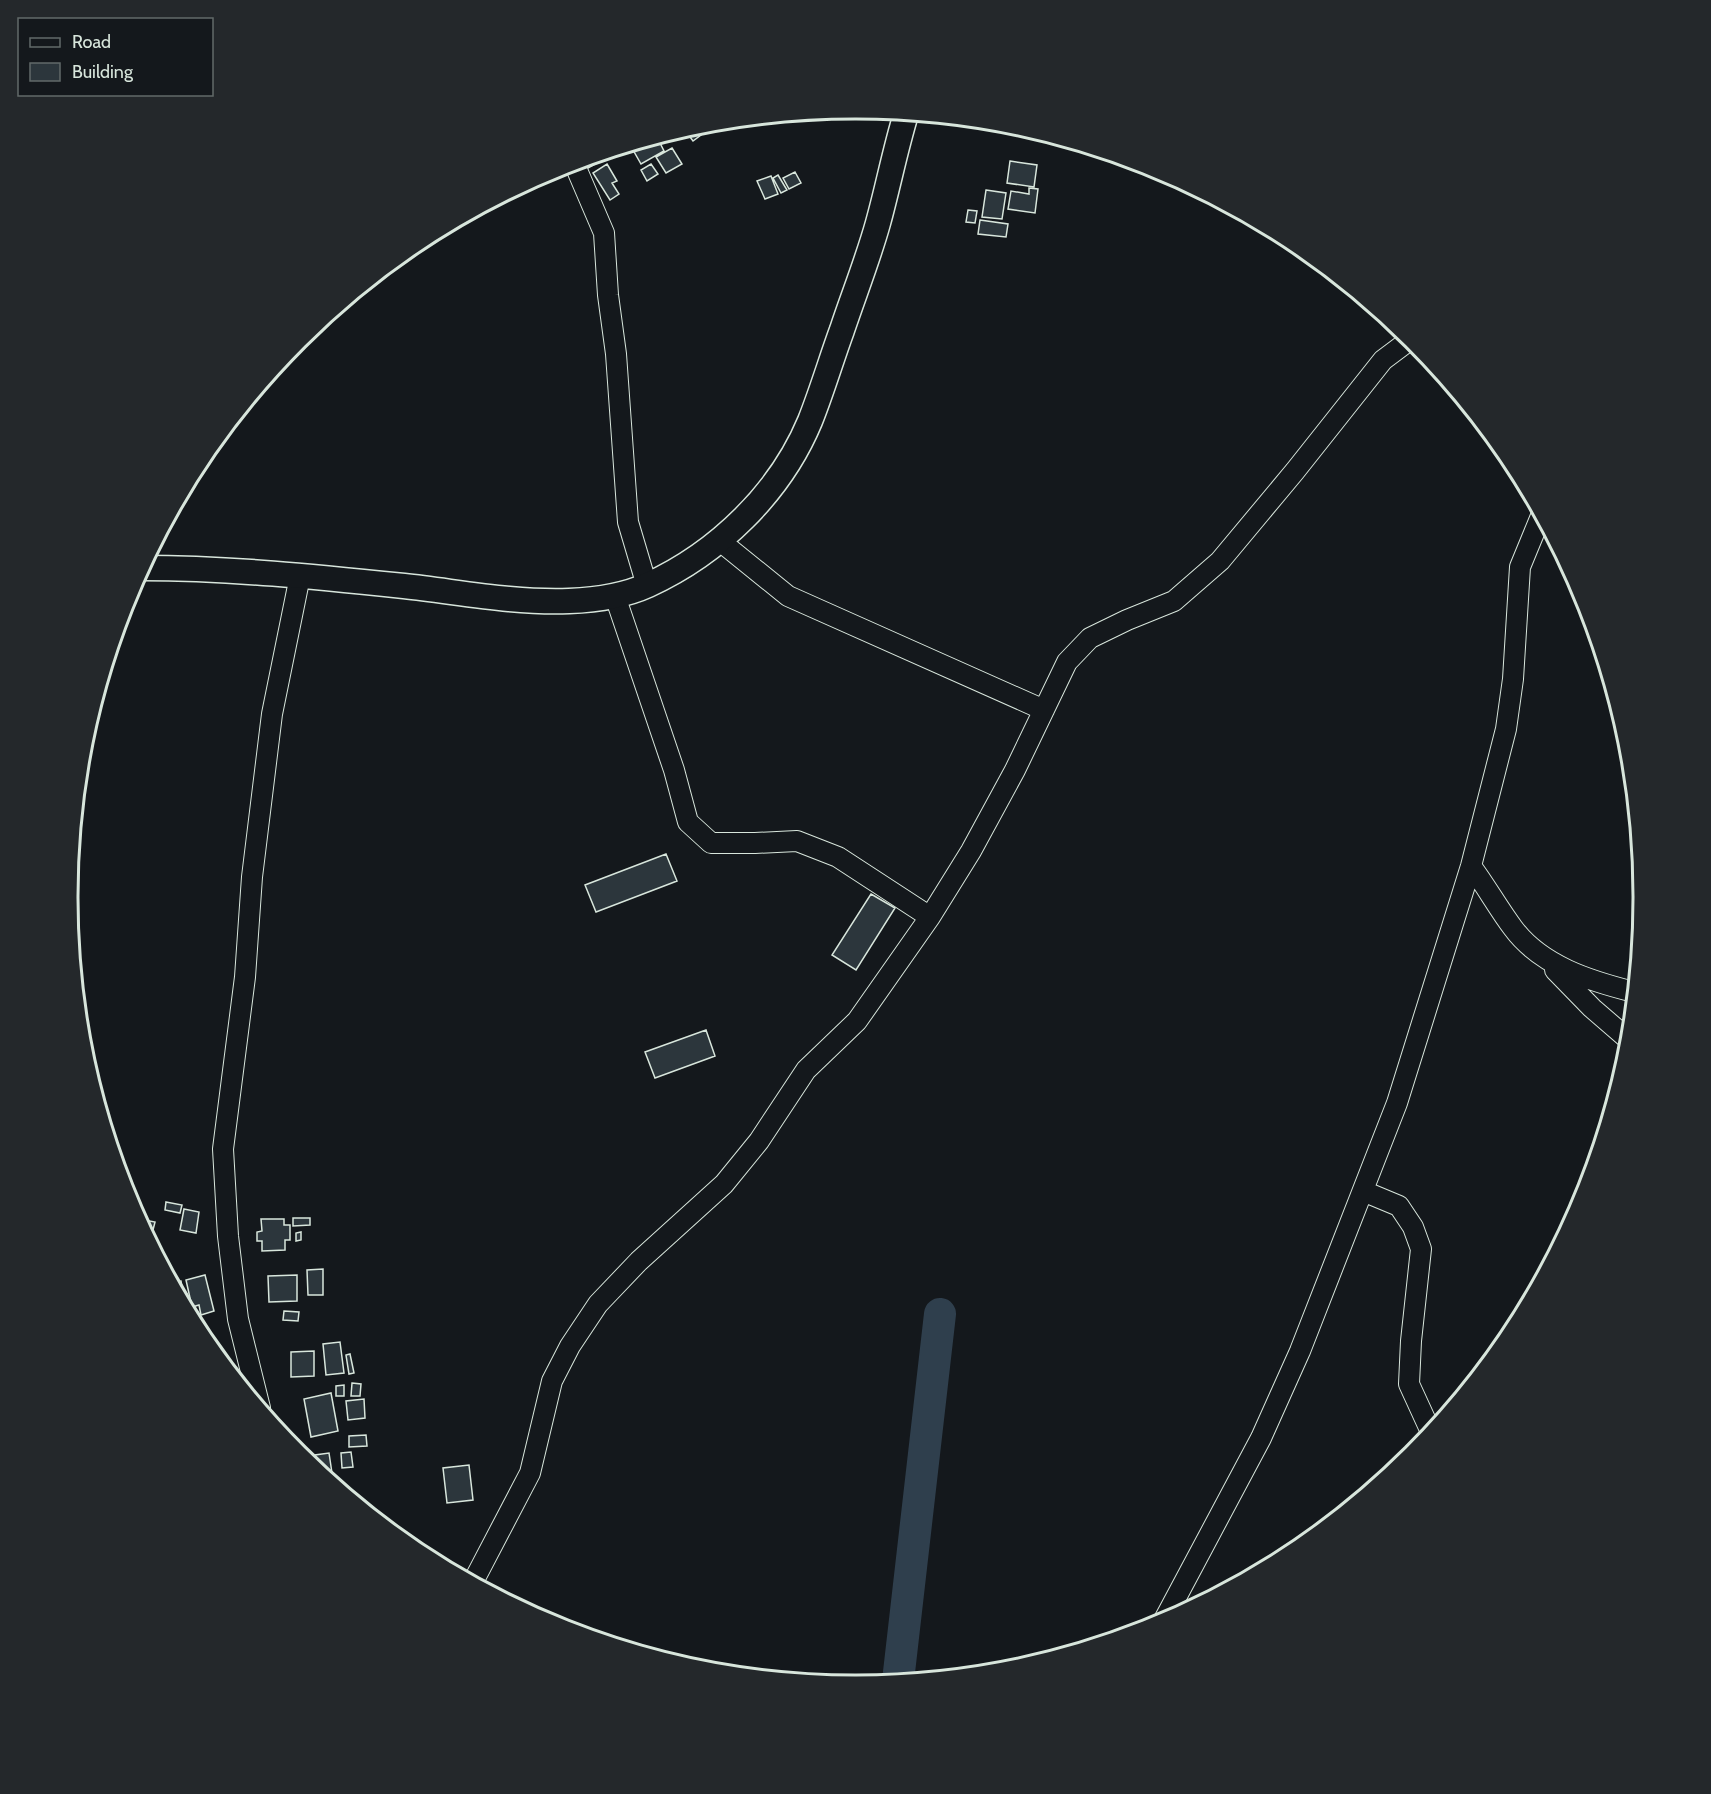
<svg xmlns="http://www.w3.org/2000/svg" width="1711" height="1794" font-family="Cabin,sans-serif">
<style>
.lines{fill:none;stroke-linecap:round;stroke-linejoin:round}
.river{stroke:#2f3f4d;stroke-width:32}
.building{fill:#2c363c;stroke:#d8e6dc;stroke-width:1.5}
.minor-casing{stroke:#d8e6dc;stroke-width:22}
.major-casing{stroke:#d8e6dc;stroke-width:27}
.minor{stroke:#14181c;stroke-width:20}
.major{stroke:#14181c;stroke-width:24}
.rim{fill:none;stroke:#d8e6dc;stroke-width:3}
</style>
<rect width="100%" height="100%" fill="#14181c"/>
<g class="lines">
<path class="river" d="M898 1681 940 1314"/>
</g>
<path class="building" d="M711 123 713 126 693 141 684 129Z
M662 136 664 140 660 143 664 151 641 164 633 150 629 152 626 147Z
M672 148 682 164 666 173 656 157Z
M603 154 606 158 588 168 583 160Z
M1010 161 1037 165 1034 187 1007 183Z
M607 164 617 181 612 183 619 194 610 200 593 173Z
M651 164 658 174 647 181 641 170Z
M795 172 801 183 789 189 783 178Z
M778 175 787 190 781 193 773 178Z
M771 176 778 194 765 199 757 181Z
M1029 188 1038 189 1035 213 1008 209 1011 191 1029 194Z
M986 190 1006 193 1002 219 982 217Z
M968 210 977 211 975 223 966 222Z
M980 220 1008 224 1006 237 978 234Z
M666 854 677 881 596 912 585 885Z
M871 894 895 908 856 970 832 955Z
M706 1030 715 1056 655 1078 645 1052Z
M166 1202 182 1205 180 1213 165 1210Z
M184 1209 199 1212 196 1233 180 1230Z
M293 1218H310V1225L293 1226Z
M139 1219 155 1222 152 1234 146 1233Z
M261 1219H284V1225H290V1240H285V1250L262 1251V1241H257V1232L262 1231Z
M301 1232V1240L296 1241V1233Z
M148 1237H154V1248Z
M323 1269V1295H308L307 1270Z
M205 1275 214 1311 201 1315 199 1305 192 1307 186 1280Z
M297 1275V1301L269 1302 268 1276Z
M181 1281 185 1305H184L172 1282Z
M284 1311 299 1312 298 1321 283 1320Z
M340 1342 344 1373 326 1375 323 1344Z
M218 1343 222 1361 209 1345Z
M314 1351V1376L291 1377V1352Z
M350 1354 354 1373 349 1374 346 1355Z
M352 1383 361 1384 360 1396H351Z
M344 1385V1396H336V1386Z
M331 1393 338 1431 311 1437 304 1399Z
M364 1399 365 1418 348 1420 346 1401Z
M366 1435 367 1446 349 1447V1436Z
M351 1452 353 1467 342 1468 341 1453Z
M329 1453 332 1473 323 1474 317 1469 315 1455Z
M469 1465 473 1500 447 1503 443 1468Z"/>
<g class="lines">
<defs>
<path id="minor" d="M574 163 604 233 608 295 616 354 628 522 647 586
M720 541 788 596 1044 710
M615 596 674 770 688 822 711 843H755L797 841 838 857 930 917
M1471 866C1486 886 1498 908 1513 928 1541 966 1590 981 1634 992
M1555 970 1592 1008 1629 1040
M1363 1191 1399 1206 1413 1227 1421 1249 1411 1341 1409 1384 1431 1432
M260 1408 238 1319 228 1236 223 1149 245 977 252 877 272 714 300 576
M473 1582 530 1473 552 1381 570 1346 598 1304 639 1261 724 1184 759 1141 806 1070 857 1021 930 917 971 851 1015 770 1067 662 1090 638 1127 620 1174 601 1220 561 1295 471 1383 360 1411 339
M1163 1622 1261 1438 1300 1351 1397 1103 1471 866 1506 729 1513 679 1520 567 1541 516"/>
<path id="major" d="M142 568C230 568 317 577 404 586 459 592 513 603 569 601 595 600 624 596 648 585 718 553 780 493 810 421 822 391 831 360 842 330 854 294 868 259 878 223 888 187 895 150 906 114"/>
</defs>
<use href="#minor" class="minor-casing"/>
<use href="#major" class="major-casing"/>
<use href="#minor" class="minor"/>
<use href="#major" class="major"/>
</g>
<path d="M0 0H1711V1794H0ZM855 119H856A777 777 0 0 1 1633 896V898A777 777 0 0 1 856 1675H855A777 777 0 0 1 78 898V896A777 777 0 0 1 855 119Z" fill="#24282b" fill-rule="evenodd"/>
<path class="rim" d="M855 119H856A777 777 0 0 1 1633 896V898A777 777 0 0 1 856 1675H855A777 777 0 0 1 78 898V896A777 777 0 0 1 855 119Z"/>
<rect x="18" y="18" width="195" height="78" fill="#14181c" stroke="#626a69" stroke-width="1.5"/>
<rect x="30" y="38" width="30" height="9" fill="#14181c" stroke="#626a69" stroke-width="1.5"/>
<text x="72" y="48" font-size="18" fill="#d8e6dc">Road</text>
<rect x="30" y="63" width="30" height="18" fill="#2c363c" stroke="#626a69" stroke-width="1.5"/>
<text x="72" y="78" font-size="18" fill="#d8e6dc">Building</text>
</svg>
